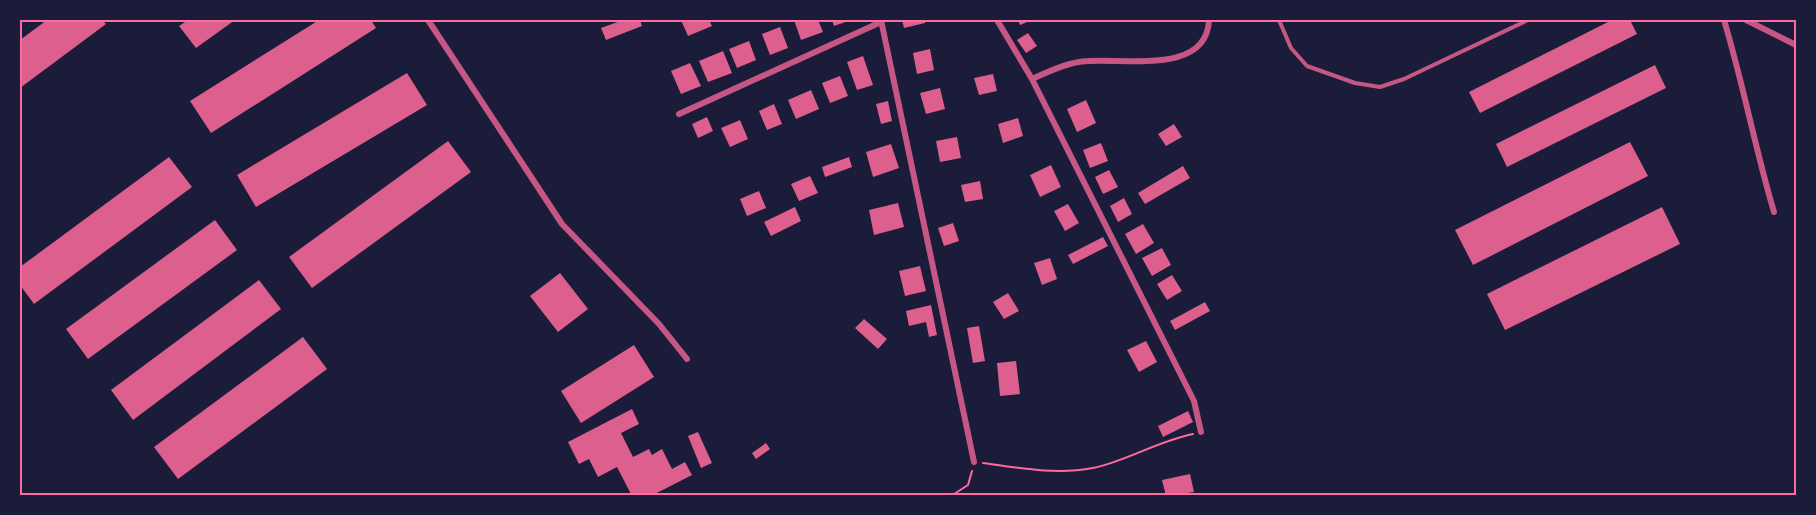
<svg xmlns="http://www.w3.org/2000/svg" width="1816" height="515" font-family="'DejaVu Sans',sans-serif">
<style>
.building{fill:#dd5f8e}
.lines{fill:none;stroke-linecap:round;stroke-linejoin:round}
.path{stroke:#ff6b9d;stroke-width:2}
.service{stroke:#c65784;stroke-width:4}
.minor{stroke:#c65784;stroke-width:6}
.neatline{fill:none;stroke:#ff6b9d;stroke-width:2}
</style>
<rect width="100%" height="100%" fill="#1b1b3a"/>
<path class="building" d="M47 20H102L106 24 20 88V40Z
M188 20H235L196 48 179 26Z
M319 20H371L376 28 211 133 190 101Z
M623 20H640L642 26 606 40 601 28Z
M681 20H709L712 26 688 36Z
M794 20H818L823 32 801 40Z
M832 20H851L834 26Z
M902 20H925V23L904 28Z
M1018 20H1032L1020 25Z
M1612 20H1630L1637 34 1480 113 1469 92Z
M780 27 788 48 770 55 762 34Z
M1028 33 1037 46 1026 53 1017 40Z
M749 41 756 60 737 68 729 49Z
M930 49 934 70 917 74 913 53Z
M723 51 732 73 708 82 699 61Z
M863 56 873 85 857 90 847 62Z
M690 63 701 86 681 94 671 71Z
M1655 65 1666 88 1507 167 1496 144Z
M407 73 427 105 256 207 237 175Z
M993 74 997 91 979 95 974 78Z
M840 76 848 96 830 103 822 83Z
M940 88 945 109 926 114 920 93Z
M811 90 819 109 796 119 788 100Z
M1086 100 1096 123 1077 132 1067 109Z
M888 101 892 121 881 124 876 104Z
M774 104 782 124 767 130 759 111Z
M707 117 713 131 698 138 692 124Z
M1018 118 1023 136 1003 143 998 124Z
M740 120 748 139 730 147 721 128Z
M1174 124 1182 137 1166 146 1158 134Z
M957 137 961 158 940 162 936 141Z
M448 141 471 172 312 288 289 257Z
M1630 142 1648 176 1473 265 1455 230Z
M1101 143 1108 161 1090 168 1083 150Z
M891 144 899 168 873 177 866 152Z
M169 157 192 187 34 304 20 285V267Z
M849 157 852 167 825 177 822 167Z
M1051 165 1061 187 1040 197 1030 175Z
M1183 166 1190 178 1145 204 1138 193Z
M1109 170 1118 187 1103 194 1095 177Z
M810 176 818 193 799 201 791 184Z
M980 181 983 199 965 202 961 185Z
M759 191 766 208 747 216 740 199Z
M1124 198 1132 214 1118 222 1110 206Z
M898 203 904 227 874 235 869 210Z
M1068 204 1079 223 1065 231 1054 211Z
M795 207 801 221 771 236 764 222Z
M1662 207 1680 244 1505 330 1487 294Z
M215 220 237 250 88 359 66 329Z
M953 223 959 241 944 246 938 228Z
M1143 224 1154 243 1136 254 1125 234Z
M1103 237 1108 246 1073 264 1068 255Z
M1162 248 1171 265 1152 276 1142 258Z
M1050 258 1057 279 1042 285 1034 263Z
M920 266 926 291 905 296 899 271Z
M560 273 588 309 558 332 530 296Z
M1172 275 1182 291 1167 300 1157 284Z
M259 280 281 309 133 420 111 390Z
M1008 293 1019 311 1004 319 993 302Z
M1205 302 1210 311 1175 330 1170 321Z
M931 305 937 335 929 337 926 322 909 326 906 311Z
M864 319 887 339 878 349 855 328Z
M979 326 985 361 973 363 967 328Z
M303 337 327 369 178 479 154 447Z
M1146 341 1157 362 1139 372 1127 350Z
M634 345 654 377 581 423 561 391Z
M1016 361 1020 394 1000 396 997 363Z
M632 409 639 424 621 433 633 457 649 449 652 455 662 449 672 469 685 462 692 475 651 496H632L617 467 598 477 589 459 579 464 568 442Z
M1188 411 1193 422 1163 437 1158 426Z
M698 432 712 463 701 468 688 436Z
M766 443 770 449 756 459 752 453Z
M1190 474 1194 492 1166 496 1162 480Z"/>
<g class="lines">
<path class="path" d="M983 463C1019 468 1056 475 1093 468 1124 462 1158 441 1193 434
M951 496 968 485 972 471"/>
<path class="service" d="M1279 20 1291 48 1307 66 1355 83 1380 87 1404 79 1528 20"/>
<path class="minor" d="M428 20 562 224 659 324 687 359
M881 20 974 462
M997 20 1032 79 1194 401 1201 432
M1724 20C1743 83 1755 148 1774 212
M1746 20 1796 45
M1032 79C1050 71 1068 62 1088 61 1125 58 1207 75 1209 20
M679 114 881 22"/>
</g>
<rect width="1816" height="515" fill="none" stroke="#1b1b3a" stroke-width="42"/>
<rect x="21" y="21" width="1774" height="473" class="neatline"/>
</svg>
